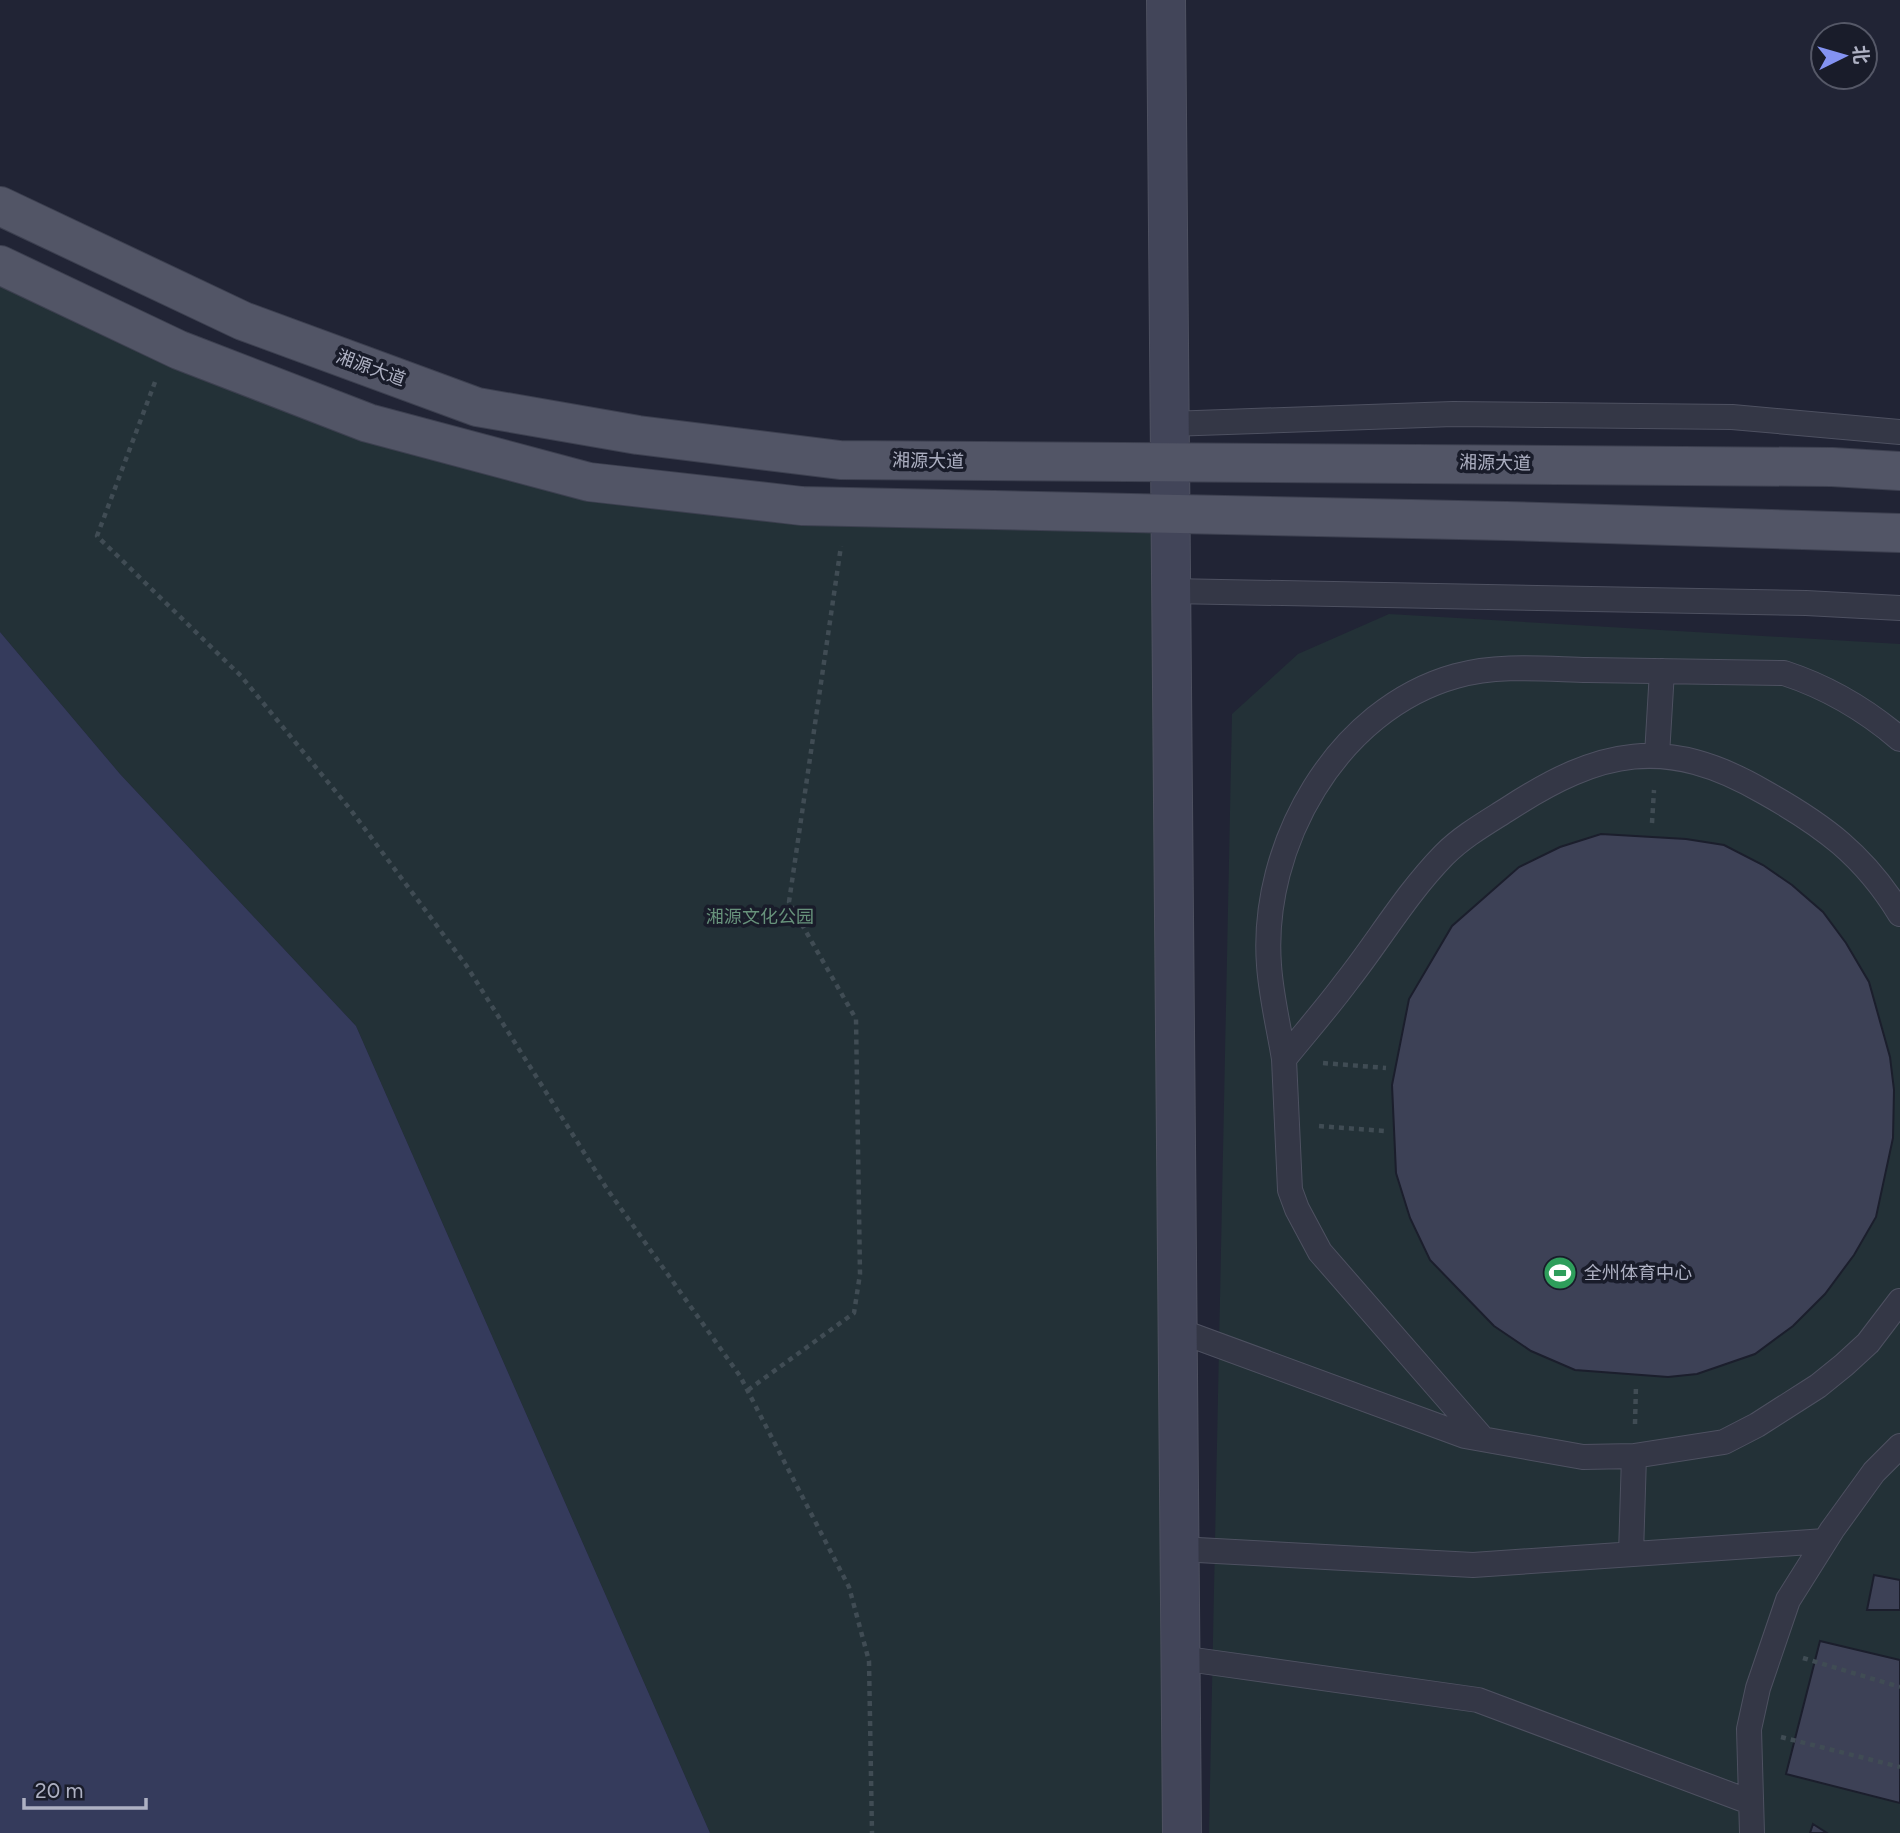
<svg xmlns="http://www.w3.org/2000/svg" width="1900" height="1833" font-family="Figtree,'Noto Sans SC',sans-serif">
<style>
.green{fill:#233137}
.water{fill:#353b5c}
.building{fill:#3d4156;stroke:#1b1e2c;stroke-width:2}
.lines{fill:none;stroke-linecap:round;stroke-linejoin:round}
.service-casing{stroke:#4e5161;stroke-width:26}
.secondary-casing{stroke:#4e5161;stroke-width:40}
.primary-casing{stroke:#3d4050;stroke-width:40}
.path{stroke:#404c54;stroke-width:4.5;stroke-dasharray:5 5;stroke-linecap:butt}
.service{stroke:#343746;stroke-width:24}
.secondary{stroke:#424559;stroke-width:38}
.primary{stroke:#525566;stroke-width:38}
.labels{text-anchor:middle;stroke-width:7;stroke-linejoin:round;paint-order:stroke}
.street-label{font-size:18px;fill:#aeb1c3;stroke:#191c2a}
.park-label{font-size:18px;fill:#67927b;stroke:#191c2a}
.poi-label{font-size:18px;fill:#aeb1c3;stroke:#191c2a;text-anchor:start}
</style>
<rect width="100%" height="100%" fill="#212435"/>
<path class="green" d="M0 265 179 350 589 482 1171 513 1182 1833H710L356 1026 120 774 0 632Z
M1389 614 1900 644V1833H1209L1232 714 1298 654Z"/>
<path class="water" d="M0 632 120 774 356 1026 710 1833H0Z"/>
<path class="building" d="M1601 834 1686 839 1724 845 1763 865 1792 885 1823 912 1846 943 1869 982 1890 1057 1894 1090 1893 1138 1876 1217 1854 1255 1825 1294 1793 1326 1755 1354 1697 1374 1668 1377 1575 1370 1531 1351 1494 1326 1430 1260 1410 1218 1396 1173 1392 1085 1409 999 1452 926 1519 867 1560 847Z
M1874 1575 1900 1580V1610H1867Z
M1820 1641 1900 1660V1803L1786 1774Z
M1813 1824 1827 1833H1810Z"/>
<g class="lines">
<defs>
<path id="service" d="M1169 424 1453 414 1732 417 1900 432
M1171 591 1806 603 1900 608
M1657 755 1662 671
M1284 1059C1279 1028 1271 996 1269 965 1260 845 1337 709 1456 676 1499 664 1545 669 1588 670 1653 671 1719 672 1784 673 1827 687 1866 710 1900 739
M1177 1330 1465 1436 1583 1457 1634 1456 1724 1442 1757 1425 1818 1386 1844 1365 1868 1343 1900 1301
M1483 1439 1320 1252 1297 1209 1290 1190 1284 1059C1305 1033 1327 1008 1347 981 1380 939 1406 894 1444 855 1463 836 1486 823 1508 809 1600 749 1666 735 1764 792 1823 825 1864 855 1900 914
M1179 1549 1473 1565 1825 1541
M1631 1554 1634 1456
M1180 1658 1478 1700 1750 1802
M1752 1833 1749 1729 1758 1688 1788 1600 1832 1530 1874 1472 1900 1446"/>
<path id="secondary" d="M1166 0 1182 1833"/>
<path id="primary" d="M0 206 243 321 477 407 638 435 840 460 1832 467 1900 471
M0 265 179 350 368 423 589 482 802 506 1506 521 1900 533"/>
</defs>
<use href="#service" class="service-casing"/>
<use href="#secondary" class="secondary-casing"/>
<use href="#primary" class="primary-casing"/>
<path class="path" d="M155 382 97 536 241 676 350 809 466 965 607 1189 740 1376 849 1587 869 1661 872 1833
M1652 823 1654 790
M1323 1063 1386 1068
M1319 1126 1384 1131
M748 1390 854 1313 860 1274 856 1019 789 902 841 546
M1635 1424 1636 1385
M1803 1658 1900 1687
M1781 1737 1900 1767"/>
<use href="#service" class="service"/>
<use href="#secondary" class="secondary"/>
<use href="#primary" class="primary"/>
</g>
<defs>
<symbol id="stadium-disc" viewBox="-11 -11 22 22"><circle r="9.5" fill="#2e9e5b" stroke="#191c2a"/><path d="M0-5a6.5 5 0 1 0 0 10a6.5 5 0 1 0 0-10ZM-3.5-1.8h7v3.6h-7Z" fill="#fff"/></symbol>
</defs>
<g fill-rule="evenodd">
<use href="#stadium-disc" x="1541" y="1254" width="38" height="38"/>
</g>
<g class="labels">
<g class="street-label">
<text transform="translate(371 368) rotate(20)" y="6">湘源大道</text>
<text transform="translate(928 461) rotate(1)" y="6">湘源大道</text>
<text transform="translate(1495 463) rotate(1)" y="6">湘源大道</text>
</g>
<g class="park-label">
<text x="760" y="923">湘源文化公园</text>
</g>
<g class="poi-label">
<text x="1584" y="1279">全州体育中心</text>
</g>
</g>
<g transform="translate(1844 56) rotate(85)"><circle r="33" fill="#191c2a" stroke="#555867" stroke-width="2"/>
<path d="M0-5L12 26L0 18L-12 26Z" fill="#8493f2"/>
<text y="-10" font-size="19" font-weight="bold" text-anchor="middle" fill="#aeb1c3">北</text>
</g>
<path d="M24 1798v10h122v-10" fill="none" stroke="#aeb1c3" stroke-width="3.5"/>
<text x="35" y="1798" font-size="21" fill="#aeb1c3" stroke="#191c2a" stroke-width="5" paint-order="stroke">20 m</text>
</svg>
